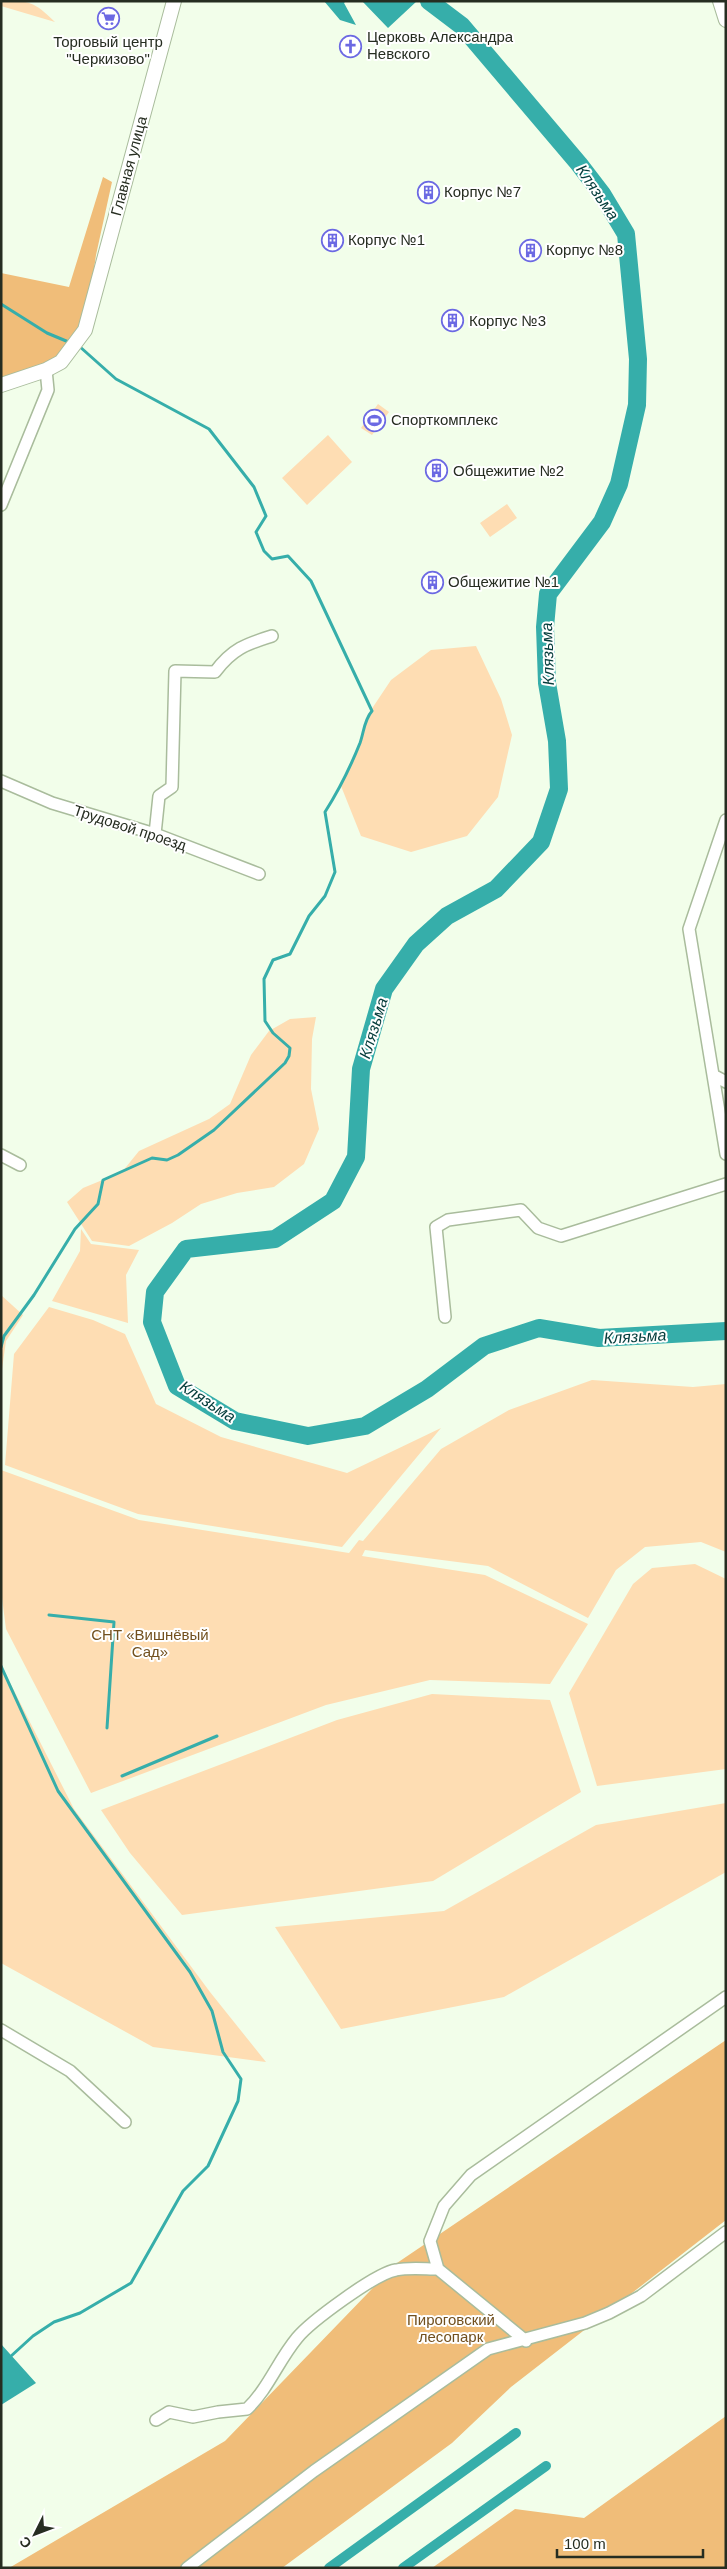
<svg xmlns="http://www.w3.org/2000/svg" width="727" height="2569" font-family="Helvetica,sans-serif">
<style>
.green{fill:#feddb3}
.forest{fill:#f0bd79}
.water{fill:#36aeaa}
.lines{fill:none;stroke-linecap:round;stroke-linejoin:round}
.stream{stroke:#36aeaa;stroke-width:3}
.canal{stroke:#36aeaa;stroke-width:10}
.river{stroke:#36aeaa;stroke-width:18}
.minor-casing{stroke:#a9bc9c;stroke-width:14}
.major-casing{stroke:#a9bc9c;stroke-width:16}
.minor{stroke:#fff;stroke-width:11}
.major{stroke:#fff;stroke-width:14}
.labels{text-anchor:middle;stroke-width:4;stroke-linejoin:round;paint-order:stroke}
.poi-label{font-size:15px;fill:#262d21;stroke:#fff;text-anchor:start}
.street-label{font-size:15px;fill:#262d21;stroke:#fff}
.park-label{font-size:15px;fill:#72501e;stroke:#fff}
.water-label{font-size:16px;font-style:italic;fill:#043c3b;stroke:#fff}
</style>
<rect width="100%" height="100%" fill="#f2feea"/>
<path class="green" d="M1 1C31 1 33 1 55 22L1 6Z
M378 404 389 412 372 435 361 428Z
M328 435 352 462 307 505 282 478Z
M507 504 517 518 490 537 480 523Z
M476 646 501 699 512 735 498 797 467 836 411 852 361 836 341 786 361 741 367 716 391 680 431 650Z
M316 1017 312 1039 311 1089 319 1129 304 1164 274 1187 237 1193 201 1204 172 1223 129 1246 92 1241 67 1202 83 1188 122 1172 139 1151 209 1119 230 1104 251 1055 269 1031 290 1019Z
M81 1229 91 1244 139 1250 126 1275 128 1323 52 1301 80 1251Z
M1 1295 23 1315 6 1341 1 1376Z
M49 1307 93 1320 125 1334 156 1404 221 1437 347 1473 441 1428 342 1547 138 1514 5 1465 14 1354Z
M592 1380 693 1387 726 1384V1552L701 1542 645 1547 616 1570 588 1618 488 1566 365 1550 362 1556 485 1575 588 1624 550 1684 430 1680 326 1705 91 1793 6 1629 1 1590V1470L139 1520 349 1553 359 1540 363 1541 441 1449 509 1410Z
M695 1564 726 1579V1769L597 1786 569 1693 633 1584 652 1568Z
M1 1665 74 1809 210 1992 266 2062 153 2047 1 1963Z
M432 1694 550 1700 581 1792 433 1881 182 1915 130 1853 101 1810 337 1720Z
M726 1803V1872L504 1997 341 2029 275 1927 444 1911 596 1825Z"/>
<path class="forest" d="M103 177 112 182 96 255 85 330 61 362 1 385V273L69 287Z
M726 2040V2220L511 2387 452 2443 282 2568H9L225 2441 397 2263Z
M726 2416V2568H432L515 2509 584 2518Z"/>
<path class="water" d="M324 1H346L344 3 356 25 340 20Z
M362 1H417L388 28Z
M1 2344 36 2383 1 2405Z"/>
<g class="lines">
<path class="stream" d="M1 304 47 333 71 343
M1 1347 4 1336 34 1295 75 1229 98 1204 103 1180 152 1158 167 1160 178 1155 214 1130 285 1063 289 1056 290 1048 273 1033 265 1021 264 979 273 960 290 954 309 916 325 896 335 872 325 812C339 790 350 768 360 743 364 732 364 720 372 711L311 581 288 556 272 559 264 551 256 532 266 516 254 487 209 429 116 379 79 346
M49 1615 114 1622 107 1728
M1 1666 58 1791 190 1972 212 2011 223 2052 241 2079 238 2101 208 2166 183 2191 131 2283 80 2313 54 2322 33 2336 10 2357
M122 1776 217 1736"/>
<path class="canal" d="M329 2568 516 2433
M403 2568 546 2466"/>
<path class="river" d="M429 1 462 26 579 164 602 194 626 234 638 359 637 405 619 484 602 522 548 594 545 627 547 683 557 741 559 789 541 842 496 889 447 916 416 944 384 989 361 1069 356 1157 333 1201 275 1239 186 1249 155 1292 152 1322 177 1386 235 1421 308 1436 365 1426 427 1389 484 1346 539 1328 599 1338 726 1331"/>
<defs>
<path id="minor" d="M1 505 48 390 46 370
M1 781 52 803 155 834 259 874
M726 820 689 929 713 1075 726 1082
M155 834 159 796 172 787 175 671 215 672C232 649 246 644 272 636
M713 1075 726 1154
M1 1155 20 1165
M445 1317 436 1227 448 1220 521 1210 538 1228 561 1236 726 1184
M1 2030 70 2071 125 2122
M526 2341 438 2269 430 2241 444 2206 471 2175 726 1997
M156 2420 169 2412 193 2417 218 2412 247 2409C268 2389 278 2361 297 2338 310 2322 376 2273 396 2270 409 2267 425 2269 438 2269
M187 2568 314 2471 488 2349 585 2323 609 2313 641 2296 726 2232"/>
<path id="major" d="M720 1 726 20
M1 385 46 370 61 362 85 330 174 1"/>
</defs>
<use href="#minor" class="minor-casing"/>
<use href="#major" class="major-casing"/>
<use href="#minor" class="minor"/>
<use href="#major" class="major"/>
</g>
<defs>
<symbol id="supermarket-ring" viewBox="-11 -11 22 22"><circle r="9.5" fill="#fff" stroke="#6c69e3" stroke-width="1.5"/><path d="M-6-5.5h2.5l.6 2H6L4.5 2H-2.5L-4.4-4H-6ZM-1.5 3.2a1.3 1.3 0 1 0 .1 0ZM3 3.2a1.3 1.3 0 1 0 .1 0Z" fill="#6c69e3"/></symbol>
<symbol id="church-ring" viewBox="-11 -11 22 22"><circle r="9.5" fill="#fff" stroke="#6c69e3" stroke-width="1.5"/><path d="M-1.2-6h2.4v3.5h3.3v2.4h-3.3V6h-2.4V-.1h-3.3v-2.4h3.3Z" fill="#6c69e3"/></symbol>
<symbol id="building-ring" viewBox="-11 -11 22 22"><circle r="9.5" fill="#fff" stroke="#6c69e3" stroke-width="1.5"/><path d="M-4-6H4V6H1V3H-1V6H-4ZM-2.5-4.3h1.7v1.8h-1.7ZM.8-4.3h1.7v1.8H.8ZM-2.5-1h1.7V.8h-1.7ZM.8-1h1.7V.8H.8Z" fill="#6c69e3"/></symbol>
<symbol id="stadium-ring" viewBox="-11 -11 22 22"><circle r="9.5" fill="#fff" stroke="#6c69e3" stroke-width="1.5"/><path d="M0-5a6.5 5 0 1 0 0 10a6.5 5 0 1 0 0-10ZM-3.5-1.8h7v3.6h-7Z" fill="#6c69e3"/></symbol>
</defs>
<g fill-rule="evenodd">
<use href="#supermarket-ring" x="96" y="6" width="25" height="25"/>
<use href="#church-ring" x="338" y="34" width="25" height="25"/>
<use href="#building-ring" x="416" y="180" width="25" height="25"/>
<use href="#building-ring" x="320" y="228" width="25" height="25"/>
<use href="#building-ring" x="518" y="238" width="25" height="25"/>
<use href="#building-ring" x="440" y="308" width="25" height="25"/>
<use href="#stadium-ring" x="362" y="408" width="25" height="25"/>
<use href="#building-ring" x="424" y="458" width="25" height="25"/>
<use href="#building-ring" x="420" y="570" width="25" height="25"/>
</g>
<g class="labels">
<g class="poi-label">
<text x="367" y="42">Церковь Александра<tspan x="367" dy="17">Невского</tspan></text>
<text x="108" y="47" text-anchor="middle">Торговый центр<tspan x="108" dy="17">"Черкизово"</tspan></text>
<text x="444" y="197">Корпус №7</text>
<text x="348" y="245">Корпус №1</text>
<text x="546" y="255">Корпус №8</text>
<text x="469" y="326">Корпус №3</text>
<text x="391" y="425">Спорткомплекс</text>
<text x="453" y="476">Общежитие №2</text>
<text x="448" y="587">Общежитие №1</text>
</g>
<g class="street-label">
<text transform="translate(129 166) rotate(-75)" y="5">Главная улица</text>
<text transform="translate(130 828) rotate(18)" y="5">Трудовой проезд</text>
</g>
<g class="park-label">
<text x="150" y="1640">СНТ «Вишнёвый<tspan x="150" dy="17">Сад»</tspan></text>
<text x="451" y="2325">Пироговский<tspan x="451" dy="17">лесопарк</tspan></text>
</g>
<g class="water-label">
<text transform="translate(598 192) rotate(56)" y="6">Клязьма</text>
<text transform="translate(547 654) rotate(-92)" y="6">Клязьма</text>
<text transform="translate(373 1028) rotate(-73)" y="6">Клязьма</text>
<text transform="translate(635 1336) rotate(-3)" y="6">Клязьма</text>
<text transform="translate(208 1401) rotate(33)" y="6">Клязьма</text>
</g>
</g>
<rect width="727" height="2569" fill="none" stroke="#262d21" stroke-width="5"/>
<g transform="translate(35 2534) rotate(228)" stroke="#ffffff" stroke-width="4" paint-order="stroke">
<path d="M0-4L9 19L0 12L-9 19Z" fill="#262d21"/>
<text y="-8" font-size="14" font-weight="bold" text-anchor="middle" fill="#262d21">С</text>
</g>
<path d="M557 2549v8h146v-8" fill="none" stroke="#262d21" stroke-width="2.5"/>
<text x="564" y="2549" font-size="15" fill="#262d21" stroke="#ffffff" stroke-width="4" paint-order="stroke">100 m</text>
</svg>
